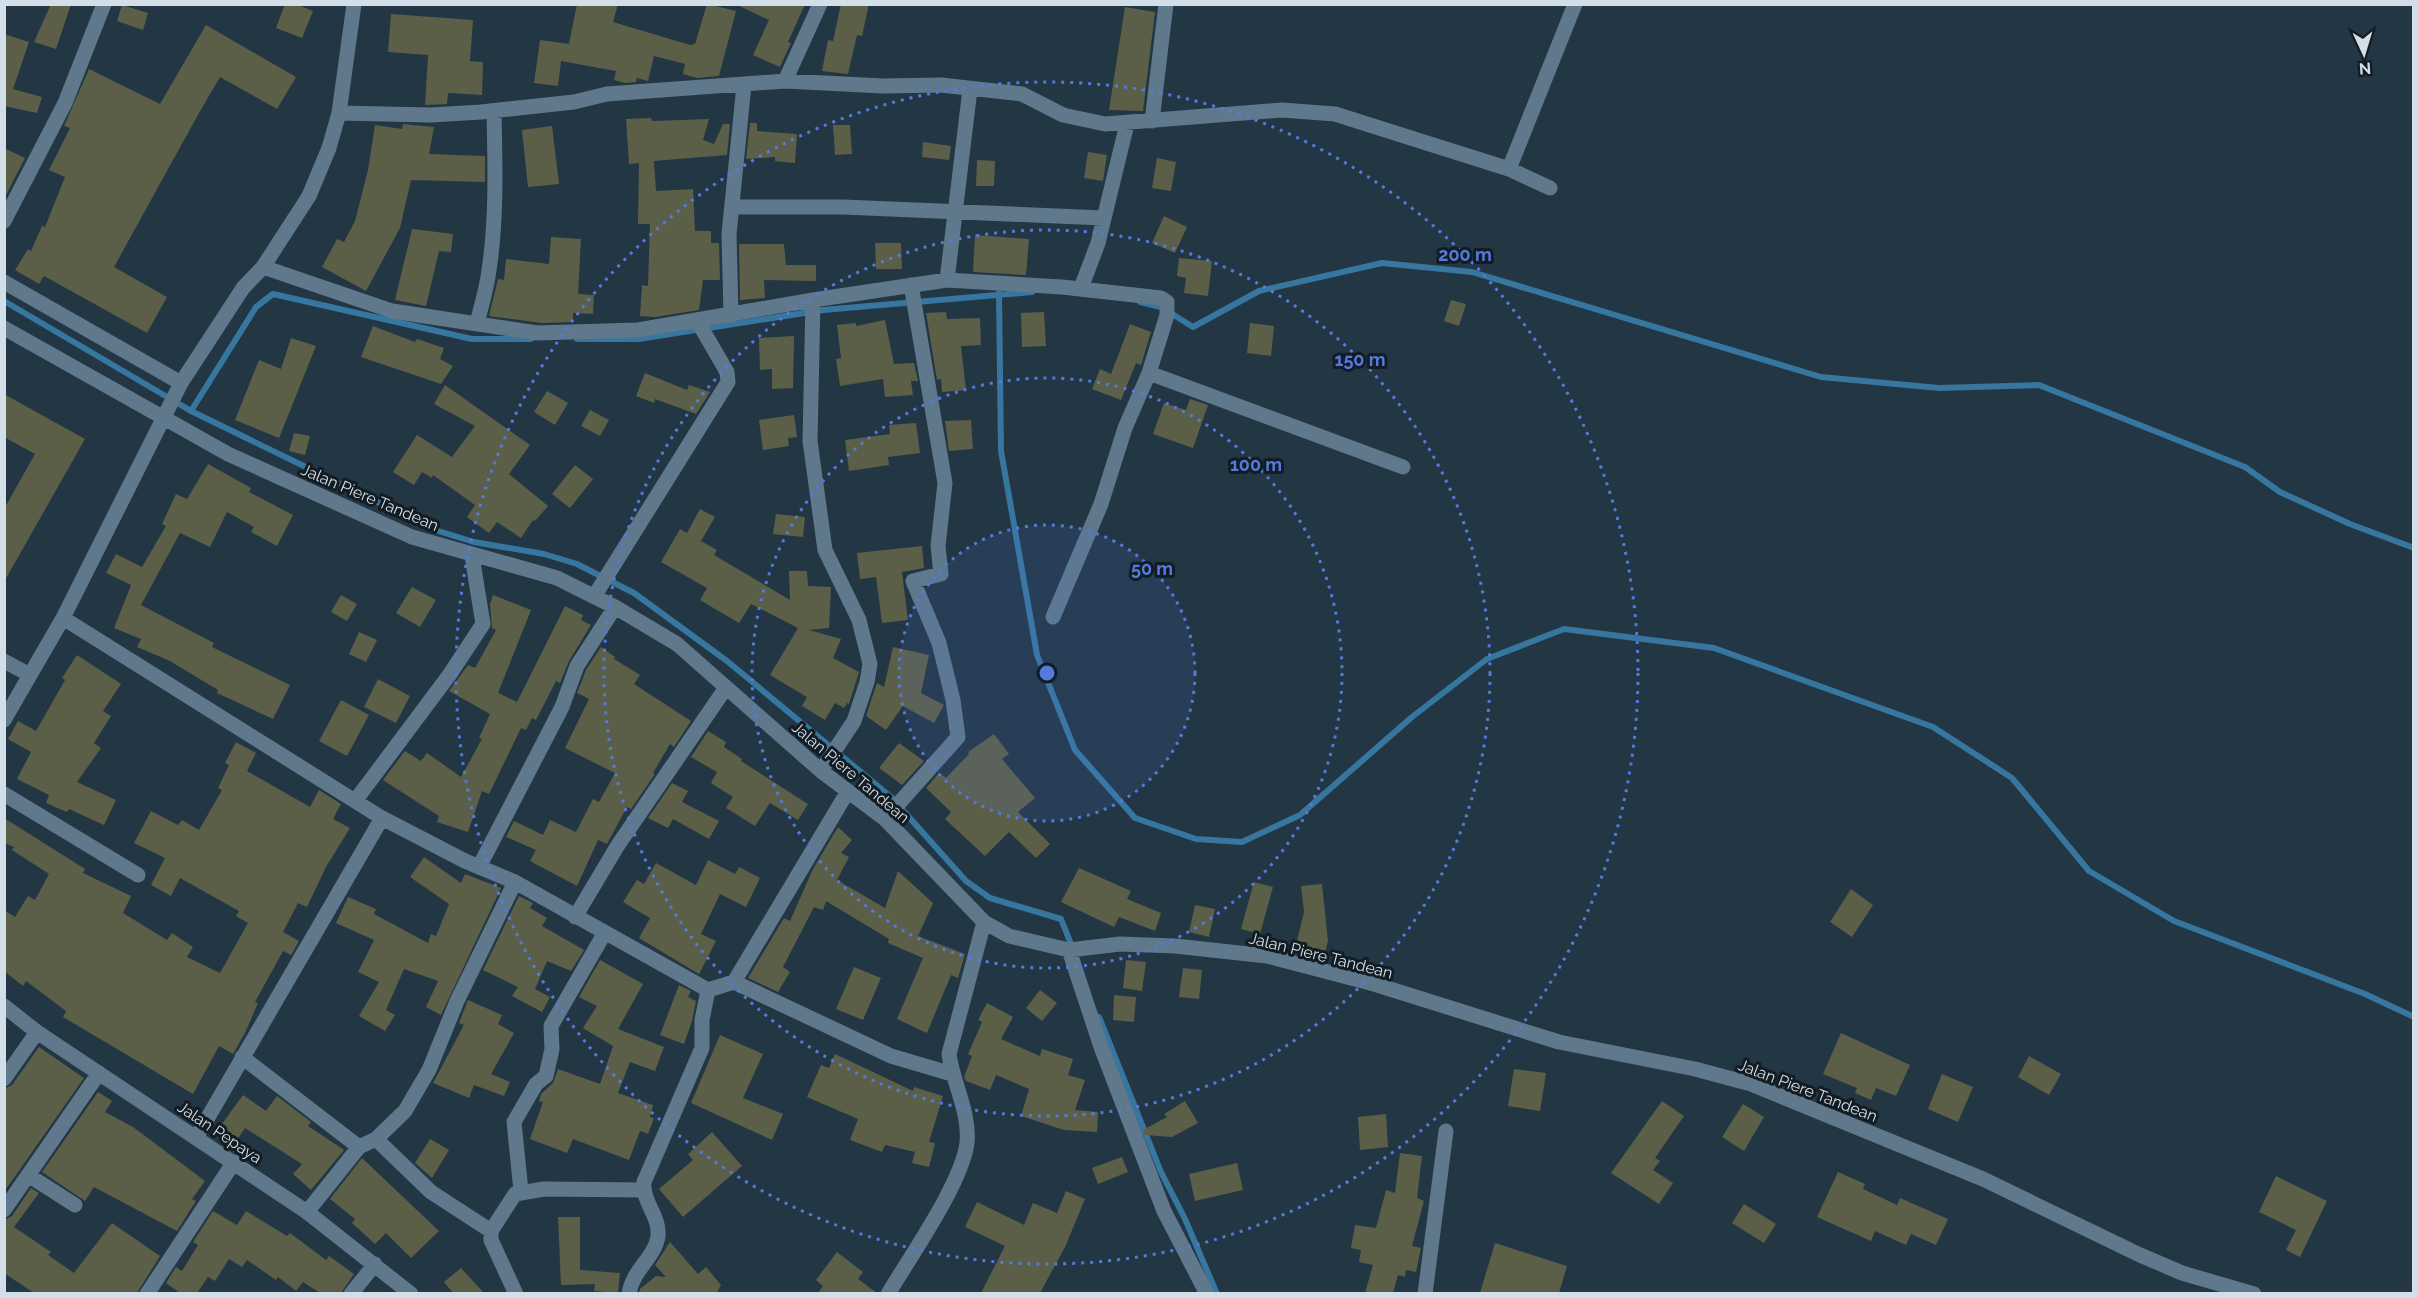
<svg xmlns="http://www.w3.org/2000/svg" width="2418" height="1298" font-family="Raleway,sans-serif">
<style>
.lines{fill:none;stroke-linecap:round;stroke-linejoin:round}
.stream{stroke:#37769f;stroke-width:6}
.building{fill:#5c5f48}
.minor{stroke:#5f788b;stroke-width:15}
.ring{fill:none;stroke:#547add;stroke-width:3;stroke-dasharray:3 6}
.labels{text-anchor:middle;stroke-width:6;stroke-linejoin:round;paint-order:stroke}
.street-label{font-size:16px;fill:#d3dfe8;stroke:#131c23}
.centre{fill:#547add;stroke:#131c23;stroke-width:3}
.ring-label{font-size:18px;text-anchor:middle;font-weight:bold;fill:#547add;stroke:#131c23;stroke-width:6;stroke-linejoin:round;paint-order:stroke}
</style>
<rect width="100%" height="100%" fill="#223644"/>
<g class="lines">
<path class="stream" d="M999 293 1001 451 1037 655 1075 750 1135 818 1196 839 1242 842 1300 815 1412 717 1487 659 1564 629 1714 648 1933 727 2012 778 2089 871 2174 921 2365 994 2414 1017
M4 301 191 411 435 530 474 542 544 554 577 564 634 593 727 661 891 797 966 881 990 898 1061 919 1073 949
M1140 302 1161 307 1193 327 1259 291 1382 263 1472 272 1821 377 1939 388 2039 385 2245 467 2280 492 2350 524 2414 548
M577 339H639L823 310 1032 292
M191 411 256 307 273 294 472 339H531
M1099 1017 1161 1172 1185 1219 1217 1294"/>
</g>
<path class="building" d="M51 4H71L56 49 34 42Z
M285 4H296L313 11 302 38 276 28Z
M577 4H618L613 22 690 45 695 44 707 4 736 11 719 76 697 78 683 74 685 64 654 56 648 81 637 78 636 82 625 83 614 80 616 71 561 61 558 86 534 83 540 40 569 44Z
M735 4H805L788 42 791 43 780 67 753 55 769 20Z
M841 4H869L862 36 857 35 848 74 822 71 828 40 833 41Z
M122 5 148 13 143 30 117 21Z
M1125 7 1155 12 1143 111 1109 110Z
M391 14 473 20 470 61 483 62 482 95 448 93 447 104 425 105 428 55 388 52Z
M206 25 296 77 277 109 220 77 199 113 114 267 167 297 147 333 44 276 39 284 15 270 28 249 31 251 42 226 45 227 65 177 49 170 70 128 64 126 89 69 160 104Z
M4 34 29 42 13 89 42 97 37 113 4 106Z
M651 118 652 121 709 119 703 140 714 144 723 124H730L727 155 654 161 656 191 693 189 695 231H711V243H719L720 280H703L699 310 655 317 640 316 642 285 648 286 650 224H638L639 163 629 164 626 119Z
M750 123H757V131L797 134 795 163 775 161V157L746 159Z
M403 124 434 127 429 154 485 156V182L411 180 400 228 366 291 322 267 337 239 344 242 355 221 368 170 375 125 402 129Z
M833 125H850L852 154 835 155Z
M552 126 559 184 528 187 522 130Z
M923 142 951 146 949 160 922 157Z
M4 148 25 158 4 199Z
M1088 152 1107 155 1103 181 1084 178Z
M1157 158 1176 162 1171 191 1152 188Z
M977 160 995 161 994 186H976Z
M1164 216 1187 227 1175 253 1152 243Z
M412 229 453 234 451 252 439 251 426 306 395 300Z
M975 235 1029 239 1026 275 973 272Z
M551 237 581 239 578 294 594 295 593 314 573 313V322L542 323 489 316 498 279 504 280 506 259 549 264Z
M875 243H901L902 269H876Z
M739 244H784L786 265H816V281L764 280 765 298 740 300Z
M1179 258 1212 261 1208 296 1184 293 1186 278 1177 276Z
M1451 300 1466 304 1459 326 1444 321Z
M946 312 947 319 980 318 981 345 961 346 966 390 942 392 941 379 937 380 926 313Z
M1044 312 1046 346 1022 347 1021 313Z
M885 320 894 364 914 363 918 381H911L913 395 885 397 883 379 840 386 836 359 841 358 837 325 856 323V326Z
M1250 323 1274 326 1271 356 1247 353Z
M1130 324 1151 332 1141 365 1136 363 1121 400 1092 389 1100 369 1111 374Z
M373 326 415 342 417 339 444 348 440 359 453 366 441 384 361 357Z
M794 336 793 388 772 389V369L760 370 759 338Z
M291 338 316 346 279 438 235 420 259 360 281 369Z
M645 373 687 390 689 385 710 392 696 414 655 399 654 403 636 396Z
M445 385 530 445 509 474 548 506 535 521 533 520 521 538 497 522 489 533 467 517 475 505 433 475 432 478 422 472 414 485 393 472 417 435 452 457 475 426 434 404Z
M547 391 568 403 555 425 534 412Z
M4 394 85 439 4 582V509L35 454 4 437Z
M1190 399 1208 405 1193 448 1153 434 1164 403 1186 410Z
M590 410 609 420 600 436 581 426Z
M794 415 797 437 788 438 789 446 763 450 759 420Z
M971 420 973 449 949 451 945 421Z
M916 423 920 453 888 457 889 465 849 471 845 440 890 434 889 425Z
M294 433 310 436 305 455 289 451Z
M208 464 251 488 249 492 293 515 277 546 251 532 254 527 227 512 210 547 180 533 141 605 214 643 212 647 290 685 273 719 217 693 218 690 170 661 137 647 141 639 114 628 131 585 106 573 116 554 142 567 166 526 162 524 176 494 187 499Z
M575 465 593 479 570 508 552 494Z
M700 509 715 517 701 541 717 550 714 555 790 600 789 571H807L808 586 831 587 829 628 809 630 841 639 833 658 859 672 849 704 847 703 844 708 835 703 825 720 802 706 807 697 770 675 798 628 751 604 739 623 700 600 707 588 661 562 680 529 687 533Z
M776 514 805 517 803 537 773 534Z
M922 546 924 568 902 572 908 620 882 623 876 577 860 579 857 553Z
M412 587 436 600 420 627 396 613Z
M341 595 357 604 347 621 331 612Z
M493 595 531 610 498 693 517 702 565 606 583 615 581 620 591 625 569 661 560 683 556 681 536 720 532 718 526 730 521 728 489 794 482 791 468 832 437 822 439 816 383 780 405 751 421 761 427 753 461 777 482 739 479 738 490 714 449 691 468 665 475 668 496 630 492 628 490 604Z
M359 632 377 640 366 662 349 654Z
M601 647 615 657 614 659 640 675 634 684 691 721 674 747 670 744 653 773 655 774 631 809 627 807 607 844 598 840 577 886 530 861 536 850 506 837 514 821 543 835 550 820 576 832 593 799 599 802 615 773 565 748 589 699 577 693 586 670Z
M893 647 929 655 921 693 944 705 934 723 903 706 886 730 866 716 877 683 884 687Z
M77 655 121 684 103 711 111 716 94 743 101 748 77 782 116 800 104 825 69 809 67 812 46 803 49 795 17 779 31 752 8 739 18 721 36 731 65 680 62 678Z
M378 679 410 696 396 723 364 707Z
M341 700 369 715 347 756 319 741Z
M708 731 726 742 724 747 742 759 741 761 808 804 798 820 770 803 755 826 726 808 733 797 711 783 717 772 691 757Z
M994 734 1009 754 1002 759 1035 798 1018 812 1050 844 1036 858 1009 832 985 856 945 819 951 812 926 788 939 773 946 778 969 754 968 752Z
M236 742 256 753 247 771 310 807 319 790 341 804 333 819 350 828 326 867 307 907 298 903 283 932 299 941 291 955 283 951 255 1002 258 1003 245 1033 233 1054 219 1046 193 1094 63 1017 66 1011 26 981 23 986 4 971V910L15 917 28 896 35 900 49 874 12 850 14 847 4 843V818L85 869 83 873 131 896 123 913 167 940 172 933 193 947 187 957 220 973 248 923 236 916 239 911 180 878 171 896 151 885 165 858 134 843 151 811 178 825 182 820 199 830 222 790 218 788 229 765 225 763Z
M899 743 924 761 902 785 879 768Z
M672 783 688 791 682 802 719 821 709 839 673 819 668 828 648 818Z
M838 827 852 840 841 853 849 857 837 880 885 908 898 871 933 903 918 936 965 954 958 978 951 975 927 1033 897 1019 923 958 888 943 889 939 826 901 823 910 814 907 783 967 790 972 778 992 748 978 784 918 790 921 813 869Z
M424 857 461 883 465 874 501 888 441 1015 426 1007 438 981 404 969 386 1010 395 1015 385 1031 359 1016 379 982 358 972 374 940 336 923 348 897 376 909 374 914 428 943 431 934 436 936 449 904 410 877Z
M708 860 735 874 739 867 760 878 746 907 720 894 701 934 716 941 699 974 639 938 650 918 623 902 637 880 644 884 656 863 696 885Z
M1079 868 1131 891 1127 899 1161 913 1155 931 1119 917 1114 927 1061 902Z
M1254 882 1273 887 1260 934 1241 929Z
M1322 884 1328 941 1323 961 1294 953 1304 912 1301 886Z
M1851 889 1873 905 1852 937 1830 922Z
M519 896 533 903 530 908 547 918 542 926 584 950 571 971 547 961 535 989 550 997 542 1012 512 996 518 987 483 970Z
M1195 905 1215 909 1209 937 1189 932Z
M600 960 643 984 618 1029 664 1047 655 1071 630 1062 618 1093 653 1105 650 1117 654 1118 648 1134 640 1131 629 1160 573 1139 567 1153 530 1139 543 1102 539 1101 541 1094 553 1083 558 1069 600 1084 613 1046 583 1028 597 1006 579 997Z
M1126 960 1146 962 1142 991 1123 988Z
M854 967 881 978 863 1020 836 1009Z
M1183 968 1202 970 1199 999 1179 997Z
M679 985 691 991 688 997 696 1001 692 1021 684 1044 660 1035Z
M1040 990 1057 1003 1042 1021 1026 1008Z
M1114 995 1136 997 1134 1022 1113 1020Z
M468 1000 502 1015 498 1024 514 1033 491 1074 510 1082 504 1096 474 1085 469 1098 433 1083 464 1025 459 1023Z
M987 1003 1013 1017 1001 1039 1040 1056 1042 1049 1073 1059 1068 1075 1085 1080 1075 1110 1098 1112 1097 1132 1064 1130 1021 1116 1029 1089 996 1075 990 1090 966 1081 964 1077 972 1056 968 1054 982 1022 978 1020Z
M1841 1033 1910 1065 1896 1096 1876 1088 1871 1100 1855 1093 1857 1088 1823 1074Z
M720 1035 763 1054 743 1098 783 1114 772 1140 691 1103Z
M39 1047 84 1078 4 1192V1089L12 1085Z
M835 1054 913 1091 914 1087 943 1096 929 1142 935 1143 929 1167 912 1163 915 1152 885 1145 882 1152 850 1140 858 1119 807 1097 821 1065 829 1068Z
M2029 1056 2061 1074 2049 1095 2018 1077Z
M1514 1069 1546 1073 1540 1111 1508 1106Z
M1942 1074 1973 1087 1958 1122 1928 1109Z
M98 1092 112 1101 105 1112 133 1127 205 1181 192 1199 196 1201 177 1231 94 1187 85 1201 42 1172Z
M243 1095 266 1111 277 1096 311 1122 308 1126 344 1150 311 1190 293 1174 302 1164 245 1128 237 1140 219 1128Z
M1185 1101 1198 1123 1172 1137 1145 1135 1143 1130 1167 1117 1164 1114Z
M1662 1101 1684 1116 1655 1158 1660 1161 1653 1170 1673 1183 1659 1204 1611 1173Z
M1743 1104 1764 1117 1744 1151 1722 1137Z
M1386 1114 1388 1147 1360 1150 1358 1117Z
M712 1132 742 1166 683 1217 659 1189 693 1160 688 1154Z
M430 1139 449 1150 432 1178 415 1163Z
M1400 1153 1422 1156 1417 1198 1424 1201 1412 1246 1421 1248 1416 1272 1406 1270 1405 1277 1398 1275 1393 1293H1365L1373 1265 1359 1262 1361 1250 1351 1248 1355 1225 1376 1228 1386 1190 1395 1193Z
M1122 1157 1128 1172 1098 1184 1092 1168Z
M362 1158 439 1231 411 1258 386 1233 375 1244 352 1223 355 1219 330 1199Z
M1237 1163 1243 1190 1195 1201 1189 1174Z
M1838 1172 1865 1184 1863 1189 1897 1205 1900 1198 1948 1219 1936 1245 1911 1234 1906 1245 1875 1231 1871 1241 1817 1217Z
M2276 1176 2327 1201 2300 1257 2286 1250 2296 1230 2259 1212Z
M31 1188 39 1193 14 1227 51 1252 48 1255 74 1273 112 1223 160 1256 137 1293H34L4 1273V1220L12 1216Z
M1066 1191 1085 1199 1065 1247 1040 1293H981L1005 1246 965 1227 977 1202 1024 1225 1033 1203 1057 1213Z
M1744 1204 1776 1224 1764 1243 1732 1223Z
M213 1211 237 1225 246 1211 287 1236 290 1233 326 1260 329 1256 354 1274 341 1293H320L303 1282 296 1291 278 1277 276 1280 247 1260 242 1267 229 1259 215 1281 208 1277 197 1293H180L166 1283 176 1267 182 1271 198 1245 193 1242Z
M558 1217H580V1270L620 1273 618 1293 594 1291 595 1284 561 1285Z
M670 1242 698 1274 706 1267 721 1285 717 1293H639L640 1289 656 1276 666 1277 655 1265Z
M1495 1243 1567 1266 1559 1293H1480Z
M837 1252 863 1272 858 1279 877 1293H818L823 1286 816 1280Z
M461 1268 484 1293H453L444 1282Z"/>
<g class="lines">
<path class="minor" d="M785 81 820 4
M339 113 431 115 481 112 574 102 607 94 785 81 883 86 941 85 1022 94 1063 115 1105 124 1282 110 1335 114 1509 169 1550 188
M1152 121 1166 4
M1509 169 1575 4
M732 207H843L1104 218
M4 221 65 103 104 4
M263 267 392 311 537 333 638 330 813 300 947 280 1062 287 1161 298 1167 302V315L1149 373 1125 428 1101 504 1053 617
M947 280 970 89
M4 282 181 383
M1081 288 1098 243 1127 124
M813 300 810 441 825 550 859 620 870 664 867 682 854 721 821 771
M731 315 729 234 744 85
M477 324C481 306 487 288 489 270 497 217 495 164 494 111
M4 328 228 454 412 537 557 578 615 607 677 644 821 771 885 819 984 922 1009 936 1069 950 1120 944 1175 946 1267 956 1374 984 1559 1042 1695 1069 1751 1084 1983 1179 2140 1255 2182 1273 2254 1294
M1149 373 1403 467
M595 595 728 382 727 372 698 322
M63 618 382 818 465 861 515 882 708 990 734 982 891 1056 952 1074
M4 661 30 675
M4 720 63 618 181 383 243 288 263 267 309 196 329 148 339 113 354 4
M4 794 138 875
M355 801 450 674 483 624 472 556
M885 819 958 737 953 700 939 643 913 581 941 574 938 546 945 483 911 285
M479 867 562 707 577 666 615 607
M575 917 618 845 725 689
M1069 950 1101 1047 1164 1211 1207 1294
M734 982 848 791
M4 1006 37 1032 307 1212 411 1294
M242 1057 359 1147
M4 1079 37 1032
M196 1138 382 818
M376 1139 431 1192 491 1231
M28 1175 75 1205
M521 1191 514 1122 536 1084 546 1076 552 1049 551 1026 604 934
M4 1210 99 1073
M307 1212 359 1147 376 1139 405 1111 429 1070 457 1001 515 882
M147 1294 234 1162
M351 1294 375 1264
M516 1294 491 1240V1231L515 1194 544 1189 643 1190
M629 1294C632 1270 655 1258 658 1236 660 1216 642 1202 644 1182L702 1048V1020L708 990
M888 1294C910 1257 962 1183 967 1143 970 1112 953 1084 949 1054L984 922
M1425 1294 1446 1131"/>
</g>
<circle cx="1047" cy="673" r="148" fill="#547add" fill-opacity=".12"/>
<g class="ring">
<circle cx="1047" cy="673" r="148"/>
<circle cx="1047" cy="673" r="295"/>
<circle cx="1047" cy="673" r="443"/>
<circle cx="1047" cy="673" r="591"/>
</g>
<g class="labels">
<g class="street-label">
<text transform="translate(370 497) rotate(23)" y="6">Jalan Piere Tandean</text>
<text transform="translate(851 772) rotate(40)" y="6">Jalan Piere Tandean</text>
<text transform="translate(1321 955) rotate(14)" y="6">Jalan Piere Tandean</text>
<text transform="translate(1808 1090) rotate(21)" y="6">Jalan Piere Tandean</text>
<text transform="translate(220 1132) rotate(34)" y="6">Jalan Pepaya</text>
</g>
</g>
<circle cx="1047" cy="673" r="9" class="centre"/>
<g class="ring-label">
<text x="1465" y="261">200 m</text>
<text x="1360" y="366">150 m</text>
<text x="1256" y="471">100 m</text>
<text x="1152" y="575">50 m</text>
</g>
<rect width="2418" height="1298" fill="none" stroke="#d3dfe8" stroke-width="12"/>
<g transform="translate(2364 54) rotate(176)" stroke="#131c23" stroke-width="4.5" paint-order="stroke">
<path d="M0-4.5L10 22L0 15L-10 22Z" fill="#d3dfe8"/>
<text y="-9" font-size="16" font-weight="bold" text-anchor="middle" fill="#d3dfe8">N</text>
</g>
</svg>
